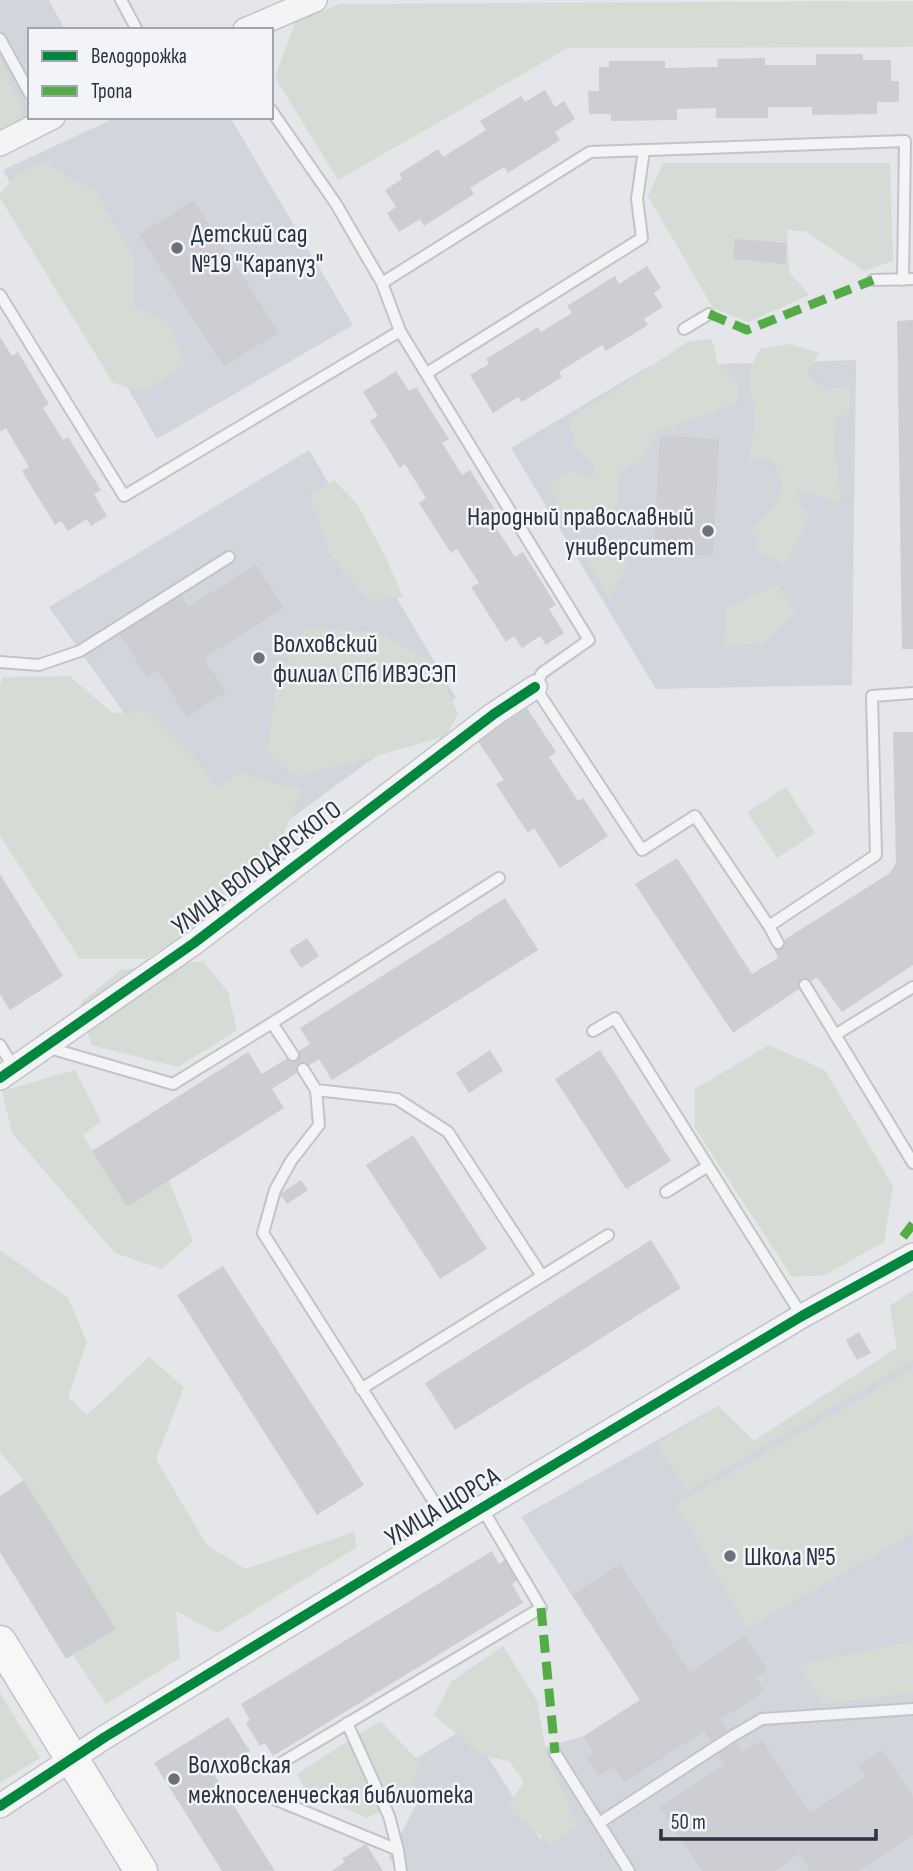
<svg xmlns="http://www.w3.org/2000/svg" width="913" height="1871" font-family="'Sofia Sans Condensed',sans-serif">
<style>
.built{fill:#d3d5dc}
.green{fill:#d4dcd5}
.building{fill:#ccced1}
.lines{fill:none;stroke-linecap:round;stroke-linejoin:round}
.service-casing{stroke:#c2c4c7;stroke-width:14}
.minor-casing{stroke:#c2c4c7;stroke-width:26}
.secondary-casing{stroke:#c2c4c7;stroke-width:35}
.service{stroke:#f3f4f6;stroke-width:10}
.minor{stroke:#f3f4f6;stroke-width:23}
.secondary{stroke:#f7f7f7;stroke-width:32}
.quiet{stroke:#54ac46;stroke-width:9;stroke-dasharray:18 9;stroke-linecap:butt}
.cycleway-casing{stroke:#f2f4f8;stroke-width:15}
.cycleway{stroke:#00873e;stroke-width:10}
.poi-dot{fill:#6c717c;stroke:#f2f4f8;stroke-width:2.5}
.labels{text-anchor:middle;stroke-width:5;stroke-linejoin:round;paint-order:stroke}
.poi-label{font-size:26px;fill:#2b3242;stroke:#f2f4f8;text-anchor:start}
.street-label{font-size:26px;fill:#2b3242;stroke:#f2f4f8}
</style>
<rect width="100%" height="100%" fill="#e4e6e9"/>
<path class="built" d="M0 0H49L65 30H30V117L0 133Z
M117 117H230L353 325 157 439 3 170Z
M856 360 852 685 656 689 511 448 649 366Z
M309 450 456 698 230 863 49 607Z
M913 1291V1871H397L389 1857 416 1805 395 1772 468 1726 540 1839 571 1822 531 1751 584 1736 640 1700 521 1517 718 1406 754 1441 897 1348 890 1306Z"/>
<path class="green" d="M913 1V47L568 48 338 180 275 77 296 20 341 4Z
M0 61 23 111 20 123 0 133Z
M43 162 95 191 134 258V306L170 324 185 365 144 391 113 383 0 198V194L17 174Z
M663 163H890L893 261 864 271 805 231 787 230 789 272 809 295 748 322 713 308 648 196Z
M712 339 717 362 739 382 737 403 658 431 641 461 620 469 618 503 596 520 564 518 549 484 568 471 592 477 595 466 575 447 570 419 689 341Z
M789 344 819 353 807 373 824 389 852 386 849 414 836 416 835 451 841 503 793 489 809 519 785 564 760 553 752 528 775 507 783 485 772 459 747 458 756 424 748 372 760 349Z
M334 480 357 504 385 556 403 597 368 600 329 553 309 495Z
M594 542 628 561 610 599 583 554Z
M777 585 796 612 763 643 725 647 726 608Z
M305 628 377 632 437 665 458 714 446 736 351 763 295 776 267 753 277 681Z
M69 676 113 713 148 712 199 764 218 788 241 771 261 780 302 790 284 833 240 882 218 912 146 959H80L0 836V684L3 677Z
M786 787 815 833 777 858 747 812Z
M203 961 228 992 237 1030 178 1067 91 1045 81 1002 121 970Z
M769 1045 825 1070 893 1186 884 1242 825 1275 792 1277 695 1128V1089Z
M75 1070 101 1121 83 1136 127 1207 169 1180 193 1241 162 1269 115 1253 12 1133 2 1091Z
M0 1250 68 1298 87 1342 68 1397 87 1415 149 1357 184 1387 156 1459 206 1544 245 1569 354 1532 357 1547 217 1633 176 1611 180 1658 106 1704 73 1655 115 1629 24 1480 0 1452Z
M913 1291V1360L687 1491 657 1444 718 1406 754 1441 897 1348 890 1306Z
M913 1369V1533L747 1628 676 1504Z
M913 1641V1693L823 1704 799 1665Z
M503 1646 537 1701 546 1753 578 1825 551 1845 508 1808 524 1781 509 1761 483 1756 434 1715 452 1681Z
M0 1693 40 1758 0 1783Z
M380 1721 421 1763 407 1798 367 1818 305 1790 297 1774Z"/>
<path class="building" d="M816 54H863V60H891V81H899V102H877V114L812 115V107H768V118H716V108L677 109V120L611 121V114H589L588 91H599V67H609V61H665V68L718 67 717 59 765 58V65H816Z
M545 90 555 107 564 101 575 119 555 132 560 140 508 173 504 167 470 188 474 194 424 226 420 219 399 232 387 213 396 207 385 190 402 179 399 174 438 149 443 157 486 130 480 121 521 96 525 102Z
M193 200 279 332 224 367 139 235Z
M735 239 787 243 785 264 733 259Z
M647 266 661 288 654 293 663 307 644 319 648 325 606 351 602 345 559 372 562 377 522 402 518 397 493 413 470 375 489 364 486 359 538 327 541 332 572 313 567 306 615 276 619 284Z
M913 320V649H902L897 321Z
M0 337 12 356 18 352 49 404 43 408 63 440 68 437 101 490 94 494 107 516 91 526 87 519 68 531 61 521 55 525 22 471 29 467 6 428 1 431 0 430Z
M396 371 409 391 416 387 449 439 442 443 462 475 470 470 502 521 495 526 515 557 523 552 556 605 549 609 564 633 546 645 540 636 522 648 514 636 506 642 471 587 479 583 457 549 451 553 419 503 426 498 405 464 400 468 370 421 378 416 363 392Z
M660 435 719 439 713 556 654 553Z
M256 564 284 608 204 658 226 692 187 717 157 670 147 677 118 632 179 593 189 607Z
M527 708 556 752 549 757 578 801 583 798 608 836 560 868 534 828 528 833 496 784 504 780 477 740Z
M893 732H913V965L842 1012 817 977 733 1033 635 884 677 858 752 974 778 958 773 947 890 873 896 863Z
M0 874 63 976 10 1010 0 994Z
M505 898 538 950 332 1080 319 1059 272 1089 284 1108 127 1207 92 1151 248 1052 262 1074 310 1044 300 1028Z
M307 938 319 956 301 968 289 950Z
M490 1050 503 1071 469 1093 456 1073Z
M600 1050 671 1161 626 1189 555 1079Z
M413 1135 487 1249 440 1279 366 1165Z
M301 1180 308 1190 287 1204 280 1194Z
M651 1240 681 1288 455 1430 425 1383Z
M223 1266 364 1485 317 1515 177 1295Z
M859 1332 871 1353 857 1360 846 1340Z
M24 1480 116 1629 66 1659 0 1552V1496Z
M492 1551 499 1564 505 1560 517 1580 512 1584 523 1603 273 1756 265 1743 260 1746 246 1723 250 1720 241 1704Z
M620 1564 690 1672 745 1636 767 1670 756 1678 765 1691 720 1720 742 1753 762 1740 810 1813 865 1777 858 1766 882 1750 913 1797V1835L858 1871H810L799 1854 774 1871H702L660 1807 725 1764 704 1731 624 1783 614 1767 598 1776 586 1758 594 1753 584 1736 640 1700 572 1595Z
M228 1717 250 1751 213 1773 275 1871H222L154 1763Z
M366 1844 383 1871H331L345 1862 342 1859Z"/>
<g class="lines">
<defs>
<path id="service" d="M121 0 137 30
M0 39 30 94
M271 110 336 204 382 283 400 331 589 640 542 673 535 687 642 850 695 816 769 926 876 855 872 696 913 693
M873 280 913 279
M382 283 590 152 905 141 903 280
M0 295 124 496 400 331
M684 329 709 314
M427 373 642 238 637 199 644 150
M0 662 39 665 80 651 229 557
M769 926 778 943
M805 985 913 1163
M272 1023 293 1055
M593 1031 615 1018 802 1316
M835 1035 913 987
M0 1045 14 1068
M46 1047 173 1084 272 1023 499 878
M303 1069 316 1090 397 1099 448 1132 542 1276
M316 1090 319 1125 291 1161 275 1190 263 1233 450 1527
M666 1192 708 1166
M361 1389 608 1235
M347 1723 389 1816 398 1850 401 1871
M555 1753 629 1871
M281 1763 541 1608 482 1508
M267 1796 398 1850
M599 1823 731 1737 762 1719 913 1709"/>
<path id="minor" d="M245 30 315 0
M0 144 53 117
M0 1078 194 943 494 714 535 687
M0 1806 105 1737 450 1527 802 1316 913 1255"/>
<path id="secondary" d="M0 1642 141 1871"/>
</defs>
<use href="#service" class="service-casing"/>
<use href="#minor" class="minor-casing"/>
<use href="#secondary" class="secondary-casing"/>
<use href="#service" class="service"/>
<use href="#minor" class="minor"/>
<use href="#secondary" class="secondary"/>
<path class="quiet" d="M709 314 747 330 873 280
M903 1237 913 1224
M541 1608 555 1753"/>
<defs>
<path id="cycleway" d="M0 1078 194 943 494 714 535 687
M0 1806 105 1737 450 1527 802 1316 913 1255"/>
</defs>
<use href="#cycleway" class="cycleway-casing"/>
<use href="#cycleway" class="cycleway"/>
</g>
<g class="poi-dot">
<circle cx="177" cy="248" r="7"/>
<circle cx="708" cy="531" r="7"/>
<circle cx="259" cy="658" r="7"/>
<circle cx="730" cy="1556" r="7"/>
<circle cx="174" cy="1779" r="7"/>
</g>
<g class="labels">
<g class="poi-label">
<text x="191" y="242">Детский сад<tspan x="191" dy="30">№19 "Карапуз"</tspan></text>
<text x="694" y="525" text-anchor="end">Народный православный<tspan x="694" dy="30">университет</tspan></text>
<text x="273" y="652">Волховский<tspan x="273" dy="30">филиал СПб ИВЭСЭП</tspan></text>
<text x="744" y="1565">Школа №5</text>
<text x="188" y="1773">Волховская<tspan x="188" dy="30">межпоселенческая библиотека</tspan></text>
</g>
<g class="street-label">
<text transform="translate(256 867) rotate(-37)" y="9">УЛИЦА ВОЛОДАРСКОГО</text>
<text transform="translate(442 1506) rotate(-31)" y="9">УЛИЦА ЩОРСА</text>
</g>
</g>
<rect x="28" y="28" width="245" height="91" fill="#f2f4f8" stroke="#a2a6af" stroke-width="2"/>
<rect x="42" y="51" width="35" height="10" fill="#00873e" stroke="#a2a6af" stroke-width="2"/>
<text x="91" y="63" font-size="21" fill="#2b3242">Велодорожка</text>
<rect x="42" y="86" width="35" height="10" fill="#54ac46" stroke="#a2a6af" stroke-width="2"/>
<text x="91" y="98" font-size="21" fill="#2b3242">Тропа</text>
<path d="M661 1829v10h215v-10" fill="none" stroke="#2b3242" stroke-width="3.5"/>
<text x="671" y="1829" font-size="21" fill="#2b3242" stroke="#f2f4f8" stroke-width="5" paint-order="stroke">50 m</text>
</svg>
